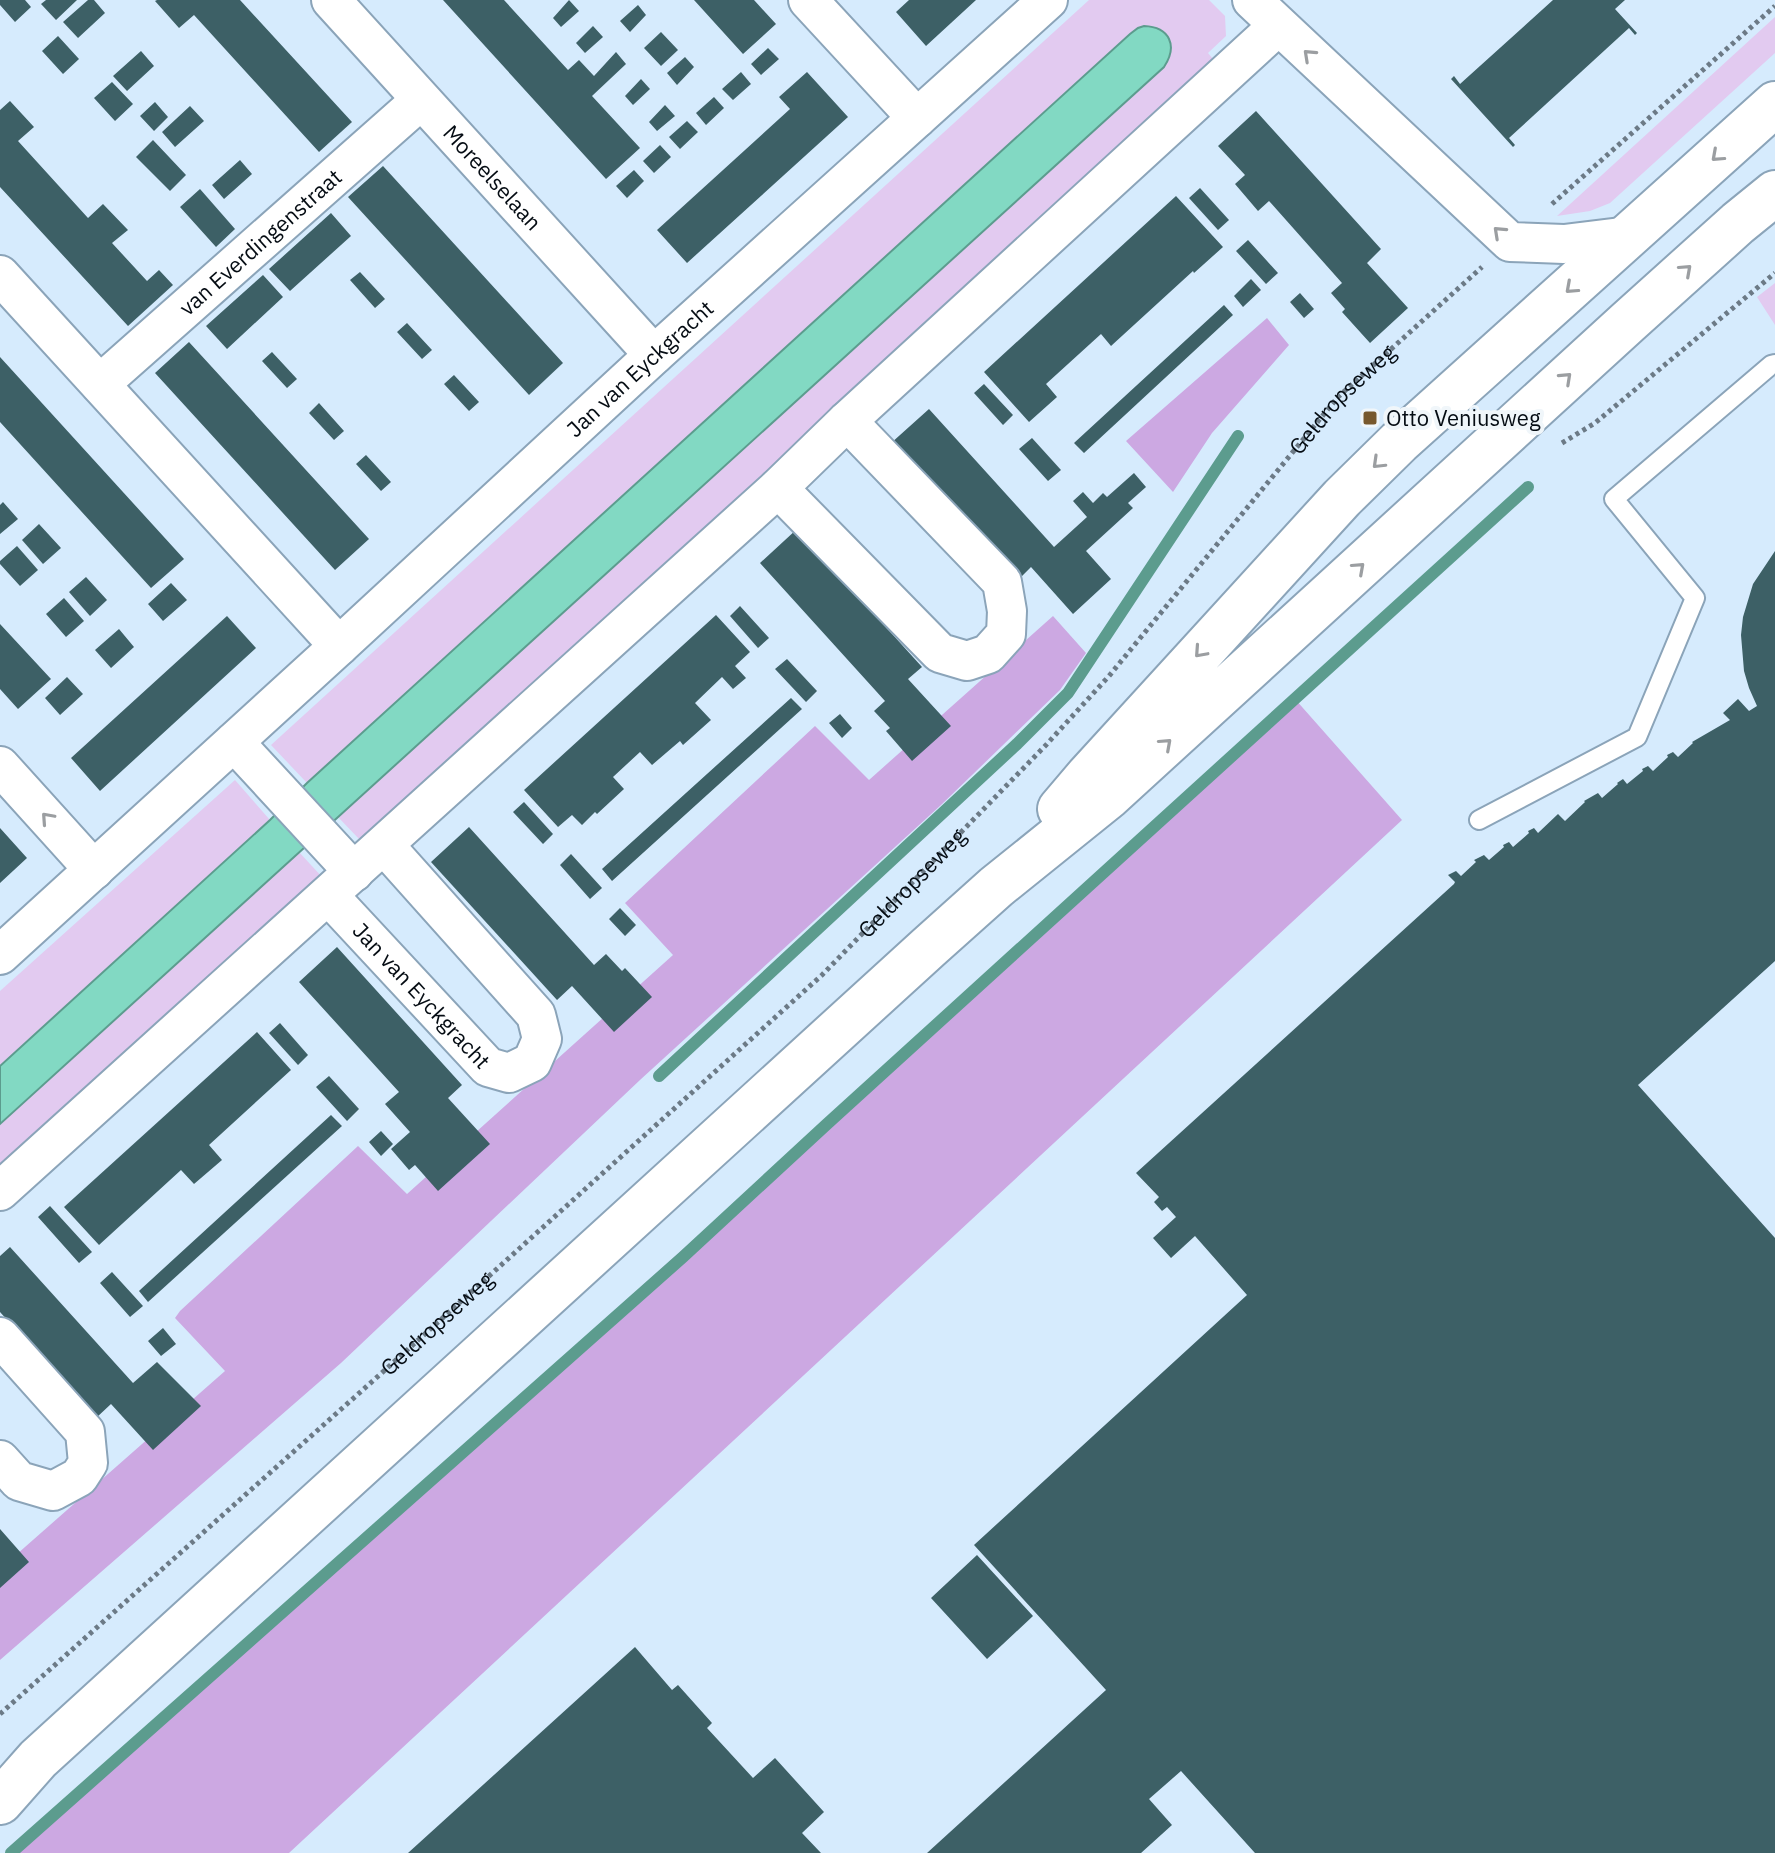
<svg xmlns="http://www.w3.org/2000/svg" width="1775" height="1853" font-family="'IBM Plex Sans',sans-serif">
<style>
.green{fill:#e2caf0}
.forest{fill:#cca8e2}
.water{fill:#82d9c3;stroke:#5c9c8e;stroke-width:2}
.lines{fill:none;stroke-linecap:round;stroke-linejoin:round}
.stream{stroke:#5c9c8e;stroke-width:12}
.building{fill:#3d6066}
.service-casing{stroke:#8ba4b9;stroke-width:22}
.minor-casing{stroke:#8ba4b9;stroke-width:42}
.secondary-casing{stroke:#8ba4b9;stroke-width:48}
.path{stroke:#6c7a86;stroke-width:5;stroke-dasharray:4 4;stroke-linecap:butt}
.service{stroke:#fff;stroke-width:18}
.minor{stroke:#fff;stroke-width:38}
.secondary{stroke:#fff;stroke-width:44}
.oneway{stroke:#9b9ea1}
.poi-dot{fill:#77582d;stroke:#f0f6fa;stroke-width:3}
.labels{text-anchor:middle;stroke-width:8;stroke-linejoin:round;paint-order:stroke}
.street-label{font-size:22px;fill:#050c13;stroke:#f0f6fa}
.poi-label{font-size:22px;fill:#050c13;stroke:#f0f6fa;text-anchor:start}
</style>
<rect width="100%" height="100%" fill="#d6ebfd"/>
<path class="green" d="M1089 0H1209L1225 16 1226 36 1208 53 1218 65 361 841 338 817 1163 67C1177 47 1168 42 1154 26L1138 28 1130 34 307 783 271 745Z
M1775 17V53L1610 203 1590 211 1557 216Z
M1775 283V325L1757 297Z
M235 780 270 820 0 1066V991Z
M299 852 323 878 0 1172V1124Z"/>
<path class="forest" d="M1267 318 1289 345 1212 433 1173 492 1126 441Z
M1053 616 1086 653 1060 690 941 805 640 1080 341 1363 0 1660V1569L225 1371 175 1318 180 1311 358 1146 407 1194 673 955 625 903 815 726 869 780Z
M1295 699 1402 820 289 1853H15L390 1516 453 1456Z"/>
<path class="water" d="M1144 26C1170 27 1178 46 1164 67L0 1124V1066L270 820 307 783 1130 34 1138 28Z"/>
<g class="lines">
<path class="stream" d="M659 1076 1017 744 1068 693 1238 436
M11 1853 683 1257 827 1124 1528 487"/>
</g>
<path class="building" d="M0 0H25L31 7 15 22 0 5Z
M46 0H77L56 20 41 4Z
M88 0H94L105 13 78 38 63 22Z
M157 0H240L352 122 319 152 194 15 179 28 155 1Z
M443 0H504L568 70 579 60 594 76 616 52 626 64 592 96 640 148 606 179Z
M569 0 579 11 561 27 553 18Z
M694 0H754L776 24 743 54Z
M909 0H976L926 46 896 12Z
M1553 0H1625L1615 9 1637 33 1635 35 1629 28 1509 138 1515 145 1513 147 1451 79 1454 76 1460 84Z
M638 5 646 15 630 32 620 21Z
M593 26 603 37 585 53 576 43Z
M661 32 678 50 661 66 644 48Z
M58 36 79 59 63 74 42 51Z
M768 48 779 59 761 75 751 64Z
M141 51 154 66 127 91 113 76Z
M685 57 694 67 677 85 667 73Z
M741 72 751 84 733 100 722 89Z
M807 72 848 117 687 263 657 230 790 109 779 97Z
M641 79 650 89 633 105 625 96Z
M112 82 133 104 115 121 94 98Z
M714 97 724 108 706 125 696 113Z
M10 101 34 127 18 141 88 218 103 204 128 230 112 243 147 281 159 270 173 285 128 326 0 187V110Z
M155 102 168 117 154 131 140 116Z
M665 105 675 116 657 131 649 122Z
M190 106 204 121 175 147 162 132Z
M1256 111 1381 249 1367 263 1408 308 1370 343 1342 312 1345 309 1331 293 1342 283 1269 201 1258 211 1235 184 1245 175 1218 146Z
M687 121 698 132 680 149 669 137Z
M153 140 186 175 170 191 136 157Z
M660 145 671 157 654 173 643 161Z
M240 160 252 174 224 199 212 185Z
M383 166 563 363 529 395 348 197Z
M634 170 644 181 627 198 616 186Z
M1200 188 1229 220 1218 230 1189 198Z
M200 189 235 229 216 247 180 207Z
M1176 196 1223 247 1194 273 1193 271 1111 346 1101 334 1046 384 1057 397 1029 422 984 372Z
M331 213 351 236 290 291 269 269Z
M1248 240 1278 273 1266 284 1236 251Z
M360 272 385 299 375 308 350 280Z
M263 275 283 297 227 349 206 326Z
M1251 279 1261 290 1243 307 1234 296Z
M1300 293 1314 309 1304 318 1290 302Z
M1224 305 1233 315 1084 453 1074 443Z
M407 323 432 350 422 359 397 332Z
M189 342 369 539 335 570 155 373Z
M272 352 297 379 287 388 262 361Z
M0 357 184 559 151 588 0 422Z
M454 375 479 402 469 411 444 384Z
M984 384 1013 415 1003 425 974 393Z
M319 403 344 431 334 440 309 413Z
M929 409 1054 547 1087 517 1073 501 1083 492 1093 503 1103 493 1107 497 1134 473 1146 487 1128 503 1133 508 1086 551 1111 579 1073 614 1031 567 1016 582 890 444Z
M1032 438 1061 470 1048 481 1019 449Z
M366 455 391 482 381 491 356 464Z
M3 502 18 519 0 534V505Z
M39 524 61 548 43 564 22 540Z
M797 529 922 667 908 679 951 726 912 761 886 731 890 728 874 711 885 701 760 563Z
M17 546 38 570 20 586 0 564V561Z
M1775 551V961L1638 1085 1775 1238V1853H1255L1181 1771 1149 1799 1172 1825 1141 1853H927L1106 1690 974 1545 1247 1295 1195 1236 1171 1258 1153 1238 1176 1217 1167 1207 1162 1211 1154 1202 1159 1197 1136 1173 1454 884 1455 882 1448 875 1456 871 1461 876 1476 862 1474 860 1484 855 1489 860 1504 847 1503 845 1509 842 1513 847 1529 833 1528 831 1534 828 1538 833 1558 814 1565 821 1585 802 1584 801 1598 793 1602 798 1618 784 1617 783 1623 779 1627 784 1643 771 1642 769 1648 766 1653 771 1668 757 1667 755 1673 752 1678 757 1693 743 1692 742 1730 720 1723 713 1738 699 1749 711 1757 706 1749 688 1744 671 1741 635 1743 617 1753 584Z
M86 577 107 600 90 616 69 592Z
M171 583 187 600 163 621 148 604Z
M64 598 84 621 66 637 46 614Z
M740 606 769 638 758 648 730 616Z
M716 615 750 652 735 666 746 678 733 689 722 677 695 703 711 720 683 745 680 741 652 765 640 752 613 777 624 789 597 814 595 812 582 825 572 815 558 827 524 790Z
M227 616 256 648 100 791 71 758Z
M0 624 51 679 18 709 0 689Z
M119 629 134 647 111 668 95 650Z
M787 659 817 691 806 702 775 669Z
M67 677 83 694 60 715 45 698Z
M791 698 802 709 612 881 602 869Z
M840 714 852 728 842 738 829 723Z
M524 802 553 834 543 844 513 812Z
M469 827 594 965 606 954 622 971 625 968 652 997 614 1032 572 986 557 1000 431 862Z
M0 828 27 858 0 883Z
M571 854 602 888 590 899 560 865Z
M620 908 636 925 625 936 609 919Z
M337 947 462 1085 448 1098 490 1144 438 1191 415 1165 409 1170 391 1149 410 1132 385 1104 399 1092 299 982Z
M280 1023 308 1055 298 1065 269 1033Z
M257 1032 291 1070 209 1145 222 1160 194 1184 181 1170 99 1245 64 1207Z
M329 1076 359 1109 347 1121 316 1087Z
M331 1115 342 1126 148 1302 139 1291 140 1290Z
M381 1131 393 1144 381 1156 369 1142Z
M50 1206 92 1252 79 1263 38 1217Z
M10 1247 133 1383 157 1362 201 1406 153 1450 111 1404 96 1418 0 1312V1256Z
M112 1272 143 1306 130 1317 100 1283Z
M163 1328 176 1344 161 1356 148 1341Z
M0 1529 29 1562 0 1588Z
M977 1555 1033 1616 987 1659 931 1598Z
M635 1647 672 1690 678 1685 712 1723 707 1728 753 1778 775 1758 824 1812 802 1833 821 1853H408Z"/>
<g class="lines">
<defs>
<path id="service" d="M1479 820 1637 737 1695 598 1614 499 1771 365 1775 364"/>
<g id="minor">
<path id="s2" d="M331 0 654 355"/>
<path d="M808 0 917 118"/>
<path d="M1252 0 1510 242 1564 244 1629 236"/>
<path d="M0 275 339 646"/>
<path id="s3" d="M100 384 421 100"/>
<path d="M778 488 940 653 967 661 988 654 1006 634 1007 611 1002 582 847 421"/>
<path d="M234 742 354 872"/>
<path d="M0 766 94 870"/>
<path id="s4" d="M329 896 488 1067 509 1073 532 1062 542 1039 536 1015 384 845"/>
<path id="s5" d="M0 955 339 646 654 355 1048 0"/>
<path d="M0 1191 778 488 847 421 1278 26"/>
<path d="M0 1337 85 1432 88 1463 79 1477 53 1491 19 1481 0 1460"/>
</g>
<path id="secondary" d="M1060 809 1088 776 1342 498 1399 442 1775 104
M0 1802 38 1759 929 947 996 887 1109 796 1628 322 1738 223 1775 193"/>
</defs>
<use href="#service" class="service-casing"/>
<use href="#minor" class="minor-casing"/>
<use href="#secondary" class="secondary-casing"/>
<g class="path">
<path d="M1552 204 1775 6"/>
<path d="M1562 443 1595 423 1775 273"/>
<path id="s1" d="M0 1714 385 1370 822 975 1046 745 1109 676 1338 397 1482 267"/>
</g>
<use href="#service" class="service"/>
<use href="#minor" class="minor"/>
<use href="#secondary" class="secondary"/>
</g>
<defs><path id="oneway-chevron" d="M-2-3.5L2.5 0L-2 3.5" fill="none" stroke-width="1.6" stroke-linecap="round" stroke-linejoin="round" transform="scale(2)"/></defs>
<g class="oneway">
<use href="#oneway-chevron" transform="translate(1309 55) rotate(-137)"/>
<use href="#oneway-chevron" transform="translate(1717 156) rotate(138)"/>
<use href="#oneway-chevron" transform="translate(1499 232) rotate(-137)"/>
<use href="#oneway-chevron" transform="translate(1686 270) rotate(-42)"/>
<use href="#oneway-chevron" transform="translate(1571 288) rotate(138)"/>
<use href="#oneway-chevron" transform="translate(1566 378) rotate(-43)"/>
<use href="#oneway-chevron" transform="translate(1378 463) rotate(136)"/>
<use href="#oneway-chevron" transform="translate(1359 568) rotate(-42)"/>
<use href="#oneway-chevron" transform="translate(1200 652) rotate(132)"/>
<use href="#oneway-chevron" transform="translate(1166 744) rotate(-42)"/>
<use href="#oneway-chevron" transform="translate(47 818) rotate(-132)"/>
</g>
<rect class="poi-dot" x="1362" y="410" width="16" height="16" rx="4"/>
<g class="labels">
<g class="street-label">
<text dy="8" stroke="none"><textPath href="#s2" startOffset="240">Moreelselaan</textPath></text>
<text dy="8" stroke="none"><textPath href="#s3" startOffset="214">van Everdingenstraat</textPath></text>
<text dy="8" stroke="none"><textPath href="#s5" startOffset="868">Jan van Eyckgracht</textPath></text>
<text dy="8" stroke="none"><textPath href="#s1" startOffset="1882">Geldropseweg</textPath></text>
<text dy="8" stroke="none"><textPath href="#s1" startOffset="1234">Geldropseweg</textPath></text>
<text dy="8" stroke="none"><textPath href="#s4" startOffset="136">Jan van Eyckgracht</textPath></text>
<text dy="8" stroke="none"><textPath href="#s1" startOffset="586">Geldropseweg</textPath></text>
</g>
<g class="poi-label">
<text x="1386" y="426">Otto Veniusweg</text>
</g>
</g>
</svg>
